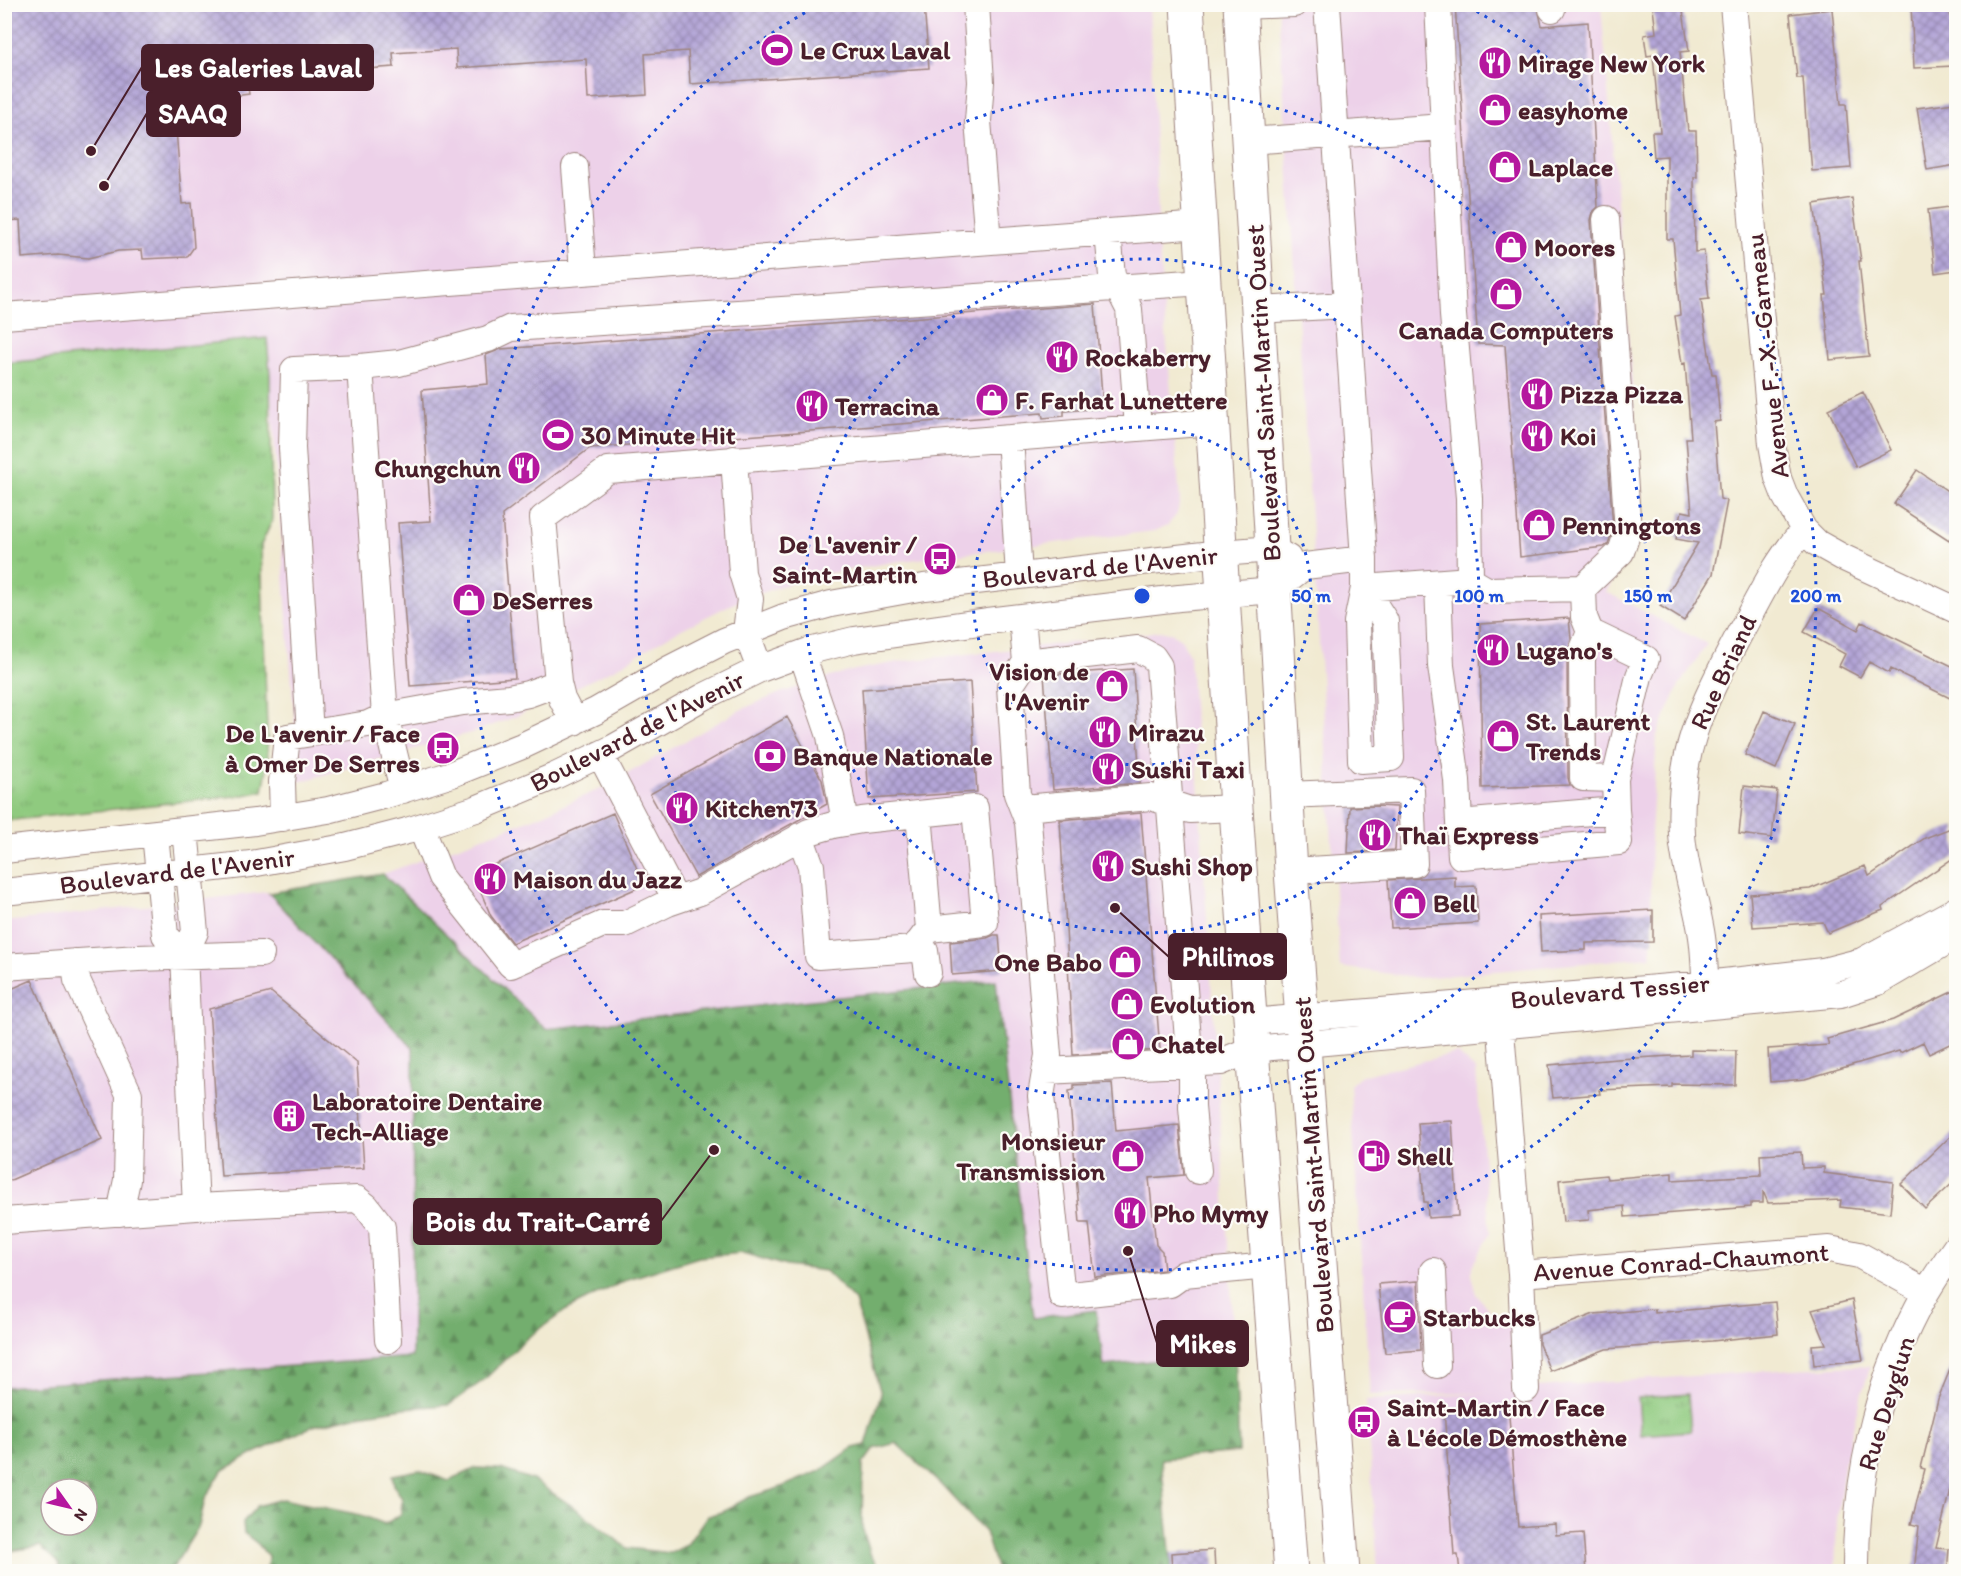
<svg xmlns="http://www.w3.org/2000/svg" width="1961" height="1576" font-family="Itim,sans-serif">
<style>
.built{fill:#edd1e9}
.grass{fill:url(#grass-tufts);stroke:#6c7455;stroke-width:1.5}
.forest{fill:url(#forest-firs);stroke:#5e664c;stroke-width:1.5;fill-rule:evenodd}
.building{fill:url(#building-cross-hatch)}
.lines{fill:none;stroke-linecap:round;stroke-linejoin:round}
.minor-casing{stroke:#9e847e;stroke-width:28}
.major-casing{stroke:#9e847e;stroke-width:35}
.minor{stroke:#fff;stroke-width:26}
.major{stroke:#fff;stroke-width:33}
.ring{fill:none;stroke:#1d4ed8;stroke-width:3;stroke-dasharray:3 6}
.labels{text-anchor:middle;stroke-width:4.5;stroke-linejoin:round;paint-order:stroke}
.poi-label{font-size:26px;font-weight:bold;fill:#4a1f2b;stroke:#fdfcf7;text-anchor:start}
.street-label{font-size:26px;fill:#4a1f2b;stroke:#fdfcf7}
.centre{fill:#1d4ed8;stroke:#fdfcf7;stroke-width:3}
.ring-label{font-size:18px;text-anchor:middle;font-weight:bold;fill:#1d4ed8;stroke:#fdfcf7;stroke-width:4.5;stroke-linejoin:round;paint-order:stroke}
.leader{fill:none;stroke:#4a1f2b;stroke-width:2}
.callout-dot{fill:#4a1f2b;stroke:#fdfcf7;stroke-width:2}
.callout{fill:#4a1f2b;stroke:#4a1f2b;stroke-width:2}
.callout-label{font-size:27px;text-anchor:middle;font-weight:bold;fill:#fff}
</style>
<defs>
<pattern id="grass-tufts" width="24" height="20" patternUnits="userSpaceOnUse" patternTransform="scale(1.5)"><rect width="24" height="20" fill="#8fca7f"/><path d="M3 7l-1-3M5 7V3M7 7l1-3M15 17l-1-3M17 17v-4M19 17l1-3" fill="none" stroke="#7dad6e"/></pattern>
<pattern id="forest-firs" width="22" height="20" patternUnits="userSpaceOnUse" patternTransform="scale(1.5)"><rect width="22" height="20" fill="#73ae6e"/><path d="M5 1l3.5 6h-7zM16 11l3.5 6h-7z" fill="#608d5b"/></pattern>
<pattern id="building-cross-hatch" width="8" height="8" patternUnits="userSpaceOnUse" patternTransform="scale(1.5)"><rect width="8" height="8" fill="#b3a5d7"/><path d="M0 0l8 8M0 8l8-8" fill="none" stroke="#9486af"/></pattern>
</defs>
<rect width="100%" height="100%" fill="#fdfcf7"/>
<filter id="ink" filterUnits="userSpaceOnUse"><feTurbulence type="fractalNoise" baseFrequency=".0167" numOctaves="2"/><feDisplacementMap in="SourceGraphic" scale="12" xChannelSelector="R" yChannelSelector="G"/><feConvolveMatrix kernelMatrix="1 2 1 2 8 2 1 2 1" color-interpolation-filters="sRGB"/></filter>
<filter id="wash" filterUnits="userSpaceOnUse"><feTurbulence type="fractalNoise" baseFrequency=".008" numOctaves="4" result="noise"/><feDisplacementMap in="SourceGraphic" scale="24" xChannelSelector="R" yChannelSelector="G"/><feGaussianBlur stdDeviation="1.35" result="paint"/><feColorMatrix in="noise" values="0 0 0 0 0 0 0 0 0 0 0 0 0 0 0 0 0 1.4 0 .05"/><feComposite in="paint" operator="in"/></filter>
<g filter="url(#wash)">
<rect width="100%" height="100%" fill="#f1ead2"/>
<path class="built" d="M5 5H1149L1160 262 1180 500 1177 514 1168 525 1155 531 893 562 831 573 778 587 732 604 670 635 616 668 515 717 474 732 299 782 267 339 5 363Z
M1278 5H1601L1641 493 1640 525 1634 542 1606 592 1707 644 1679 686 1657 735 1651 835V957L1420 978 1340 967Z
M1160 631 1172 633 1182 640 1190 657 1235 1352 1104 1366 1033 1319 996 980 546 1029 383 874 537 817 602 788 740 710 780 693 823 679 855 670 904 661 1096 640Z
M267 892 413 1048 412 1357 5 1387V922Z
M1457 1053 1476 1070 1490 1234 1472 1266V1279L1476 1294 1492 1314 1513 1325 1536 1387 1793 1369 1857 1366 1870 1367 1860 1399 1845 1460 1837 1521 1835 1571H1378L1366 1400 1489 1393 1370 1395 1350 1085 1360 1076Z"/>
<path class="grass" d="M267 338 270 374 272 521 261 545 268 763 263 791 244 795 5 821V363Z
M1688 1394 1691 1431 1641 1435 1638 1398Z"/>
<path class="forest" d="M383 874 546 1029 996 980 1033 1318 1096 1310 1104 1366 1235 1352 1239 1452 1161 1459 1172 1571H997L985 1532 941 1485 896 1443 874 1449 863 1464 862 1527 871 1556 881 1571H267L268 1556 258 1544 244 1533 243 1522 257 1506 282 1499 361 1515 385 1524 401 1514 402 1499 394 1485 392 1475 419 1470 449 1481 476 1468 501 1469 533 1480 581 1512 627 1548 671 1553 687 1545 707 1516 722 1512 749 1497 779 1488 820 1471 853 1448 866 1445 881 1394 855 1301 825 1271 786 1266 743 1253 699 1257 628 1279 568 1309 527 1338 484 1380 449 1405 405 1408 359 1415 313 1426 255 1453 222 1471 205 1499 199 1526 171 1571H58L60 1564 40 1546 5 1552V1387L412 1357 413 1048 269 893ZM51 1489H87V1525H51Z"/>
<g id="blocks">
<path class="building" d="M4 4H924L929 68 690 84 688 51 645 54 647 95 588 99 586 59 457 68 456 49 393 53 394 67 338 71 339 81 248 87 249 94 226 97 225 89 173 92 182 204 191 203 194 247 187 257 143 259 142 250 118 251 88 258 58 255 22 258 20 220 4 221Z
M1455 4H1537L1542 26 1588 22 1598 207 1593 212 1591 220 1613 529 1608 544 1604 547 1520 557 1505 345 1478 344Z
M1682 4 1689 51 1680 52 1688 131H1696L1697 177H1694L1695 252 1704 251 1709 299 1701 300 1712 374H1716L1720 421 1714 422 1720 499 1727 501 1713 574 1684 621 1660 606 1698 543 1676 539 1682 511 1692 513 1686 438H1691L1685 363 1682 364 1675 316 1680 315 1673 239H1667V156L1654 157 1652 132H1660L1653 55 1647 56 1644 35 1656 33 1653 8Z
M1911 4H1950L1953 66 1914 68Z
M1832 9 1841 104H1846L1851 168 1812 171 1810 150H1808L1803 78H1797L1790 14Z
M1954 103 1956 122V165L1927 170 1917 108Z
M1852 198 1861 261H1859L1869 356 1830 360 1824 295H1827L1814 204Z
M1956 206V270L1935 273 1928 210Z
M1095 304 1103 408 1064 411V416L1043 418 1042 413 590 448 502 515 515 678 410 686 398 523 431 521 422 390 488 384 486 355 501 349Z
M1863 392 1891 450 1856 467 1828 409Z
M1917 470 1956 497V529L1949 540 1894 504Z
M1818 608 1858 630 1862 622 1956 668V701L1891 669 1889 673 1869 662 1860 677 1839 666 1845 654 1804 632Z
M1569 618 1571 639 1567 661 1568 778 1570 785 1482 788 1480 624Z
M1133 669 1140 783 1053 790 1044 675Z
M970 682 977 792 869 799 862 689Z
M1764 711 1795 724 1776 769 1745 755Z
M787 717 822 780 827 804 696 877 650 794Z
M1744 786 1777 790 1772 838 1739 834Z
M1376 806 1397 807 1395 850 1348 853 1350 807Z
M613 813 644 885 512 943 491 916 473 874Z
M1141 813 1160 1050 1073 1055 1060 820Z
M1956 826V856L1882 907 1883 910 1828 933 1823 922 1753 927 1750 894 1810 889 1865 866 1869 876 1925 838Z
M1455 876V887L1476 886 1478 923 1391 928 1388 880Z
M1653 910V942L1586 943V950L1541 952 1539 916Z
M994 935H999L1002 971 952 975 950 942 987 938Z
M32 980 102 1140 4 1183V992Z
M1956 990V1041L1929 1054 1923 1042 1900 1053 1899 1051 1805 1079 1770 1082 1768 1049 1829 1045 1827 1039 1893 1020Z
M271 992 357 1063 364 1168 221 1176 209 1009Z
M1691 1050 1736 1051 1735 1085 1672 1084V1087L1599 1090 1600 1094 1553 1098 1549 1065 1617 1059 1691 1055Z
M1112 1083 1116 1131 1179 1125 1184 1175 1149 1178 1156 1245 1162 1251 1164 1270 1095 1277 1089 1223H1080L1069 1091 1074 1090V1085Z
M1452 1121 1458 1216 1428 1218 1427 1202H1424L1418 1123Z
M1956 1131V1180L1925 1209 1901 1184Z
M1801 1152 1802 1168 1824 1167V1173L1893 1182 1890 1213 1840 1207 1841 1200 1768 1203 1763 1191V1203H1751V1207L1625 1217 1624 1206 1588 1210 1589 1220 1563 1222 1559 1180 1606 1175 1607 1179 1672 1173V1180L1761 1175 1760 1154Z
M1418 1281 1421 1350 1385 1353 1378 1284Z
M1852 1300 1863 1360 1814 1365 1812 1345 1826 1344 1812 1310Z
M1775 1302 1778 1334 1712 1341 1606 1349 1550 1371 1539 1344V1335L1594 1314 1655 1309V1313Z
M1956 1355V1464L1936 1548 1949 1549 1947 1572H1914L1919 1526 1911 1524 1925 1469 1921 1468 1938 1399Z
M1508 1404 1518 1527 1555 1524 1556 1535 1583 1533 1586 1572H1460L1458 1555H1454L1444 1409Z
M1214 1550 1215 1572H1172L1171 1553Z"/>
</g>
</g>
<g filter="url(#ink)">
<use href="#blocks" fill-opacity="0" stroke="#9e847e" stroke-width="1.5"/>
<g class="lines">
<defs>
<path id="minor" d="M976 4 981 82 978 121 988 241
M1327 4 1364 559V588L1357 622 1361 760 1391 758 1385 621 1364 588
M1438 4 1453 315 1469 498 1470 580
M1552 4V9
M1733 4 1772 444 1778 478 1785 496 1804 530 1817 543 1842 557 1956 610
M1240 6 1294 4
M1248 141 1444 127
M575 167 583 271
M1108 232 1112 276 1129 309 1138 428
M1258 310 1346 305
M4 316 1201 225
M1010 438 1019 575
M734 459 742 573 750 599 746 632 760 669
M1438 583 1441 666 1457 780 1459 823 1616 810 1615 779 1639 676 1646 659 1590 632 1584 617 1583 588
M1364 588 1470 580 1487 590 1583 588 1621 552 1628 531 1606 219
M1022 617 1026 662 1010 686 1017 794 1028 822 1048 1055 1041 1096 1062 1296 1170 1284 1184 1274 1268 1266
M1590 632 1583 649 1582 661 1583 778 1615 779
M802 654 830 736 845 823
M1026 662 1138 649 1153 657 1159 666 1188 1040 1192 1064V1107L1198 1171
M574 722 562 699 558 683 543 518 608 470 1213 422
M310 733 292 448 294 370 360 367
M600 754 676 900
M403 790 385 716 360 367 399 363 488 339 511 328 1204 282
M1286 795 1411 790 1414 864 1291 871
M1023 808 1151 797 1190 810 1236 808
M283 818 282 782 287 737 368 724 385 716 463 702 509 698 528 694 558 683
M1459 823 1461 856 1619 842 1616 810
M421 827 441 877 511 965 603 924H625L668 903 700 892 809 832 833 825 862 820 975 808 985 923 929 929
M155 834 165 935 184 955 195 932 185 830
M800 836 811 866 818 956 914 949 929 929 919 814
M4 850 255 822 328 810 386 795 452 774 522 746 596 711 671 668 724 641 784 617 831 604 924 587 1221 553 1272 549 1288 558
M4 892 251 864 345 847 407 831 476 809 555 776 613 748 703 697 760 669 809 651 854 640 987 621 1179 598 1274 590 1305 566 1364 559
M917 944 925 951 928 973
M184 955 196 1207
M75 962 77 980 129 1094 127 1180 120 1213
M4 967 138 958 261 954
M1706 1001C1705 980 1705 958 1702 937 1697 902 1684 869 1682 834 1677 750 1704 702 1741 631 1760 596 1777 560 1804 530
M1499 1007 1521 1274 1829 1249 1859 1255 1926 1292
M1250 1022 1705 984 1823 971 1862 961 1956 910
M1046 1071 1221 1062 1252 1049 1841 994 1878 982 1956 936
M4 1221 196 1207 357 1199 366 1206 382 1227 388 1340
M1433 1271 1437 1365
M1521 1274 1526 1389
M1856 1572C1855 1481 1875 1390 1917 1309 1928 1287 1942 1267 1956 1247"/>
<path id="major" d="M1187 4 1236 808 1255 1091 1291 1572
M1240 4 1291 871 1343 1572"/>
</defs>
<use href="#minor" class="minor-casing"/>
<use href="#major" class="major-casing"/>
<use href="#minor" class="minor"/>
<use href="#major" class="major"/>
</g>
</g>
<g class="ring">
<circle cx="1142" cy="596" r="169"/>
<circle cx="1142" cy="596" r="337"/>
<circle cx="1142" cy="596" r="506"/>
<path d="M1469 7A674 674 0 1 1 815 7"/>
</g>
<defs>
<symbol id="stadium-disc" viewBox="-11 -11 22 22"><circle r="9.5" fill="#b5179e" stroke="#fdfcf7"/><path d="M0-5a6.5 5 0 1 0 0 10a6.5 5 0 1 0 0-10ZM-3.5-1.8h7v3.6h-7Z" fill="#fff"/></symbol>
<symbol id="restaurant-disc" viewBox="-11 -11 22 22"><circle r="9.5" fill="#b5179e" stroke="#fdfcf7"/><path d="M-5-6h1v4h1v-4h1v4h1v-4h1v5L-1.5 .5V6h-2V.5L-5-1ZM5-6V6H3V1.5H1.5Q1.5-4 5-6Z" fill="#fff"/></symbol>
<symbol id="shop-disc" viewBox="-11 -11 22 22"><circle r="9.5" fill="#b5179e" stroke="#fdfcf7"/><path d="M-5-2.5h2.3a2.7 3.5 0 0 1 5.4 0H5L5.5 6h-11ZM-1.5-2.5h3a1.5 2.3 0 0 0-3 0Z" fill="#fff"/></symbol>
<symbol id="bus-disc" viewBox="-11 -11 22 22"><circle r="9.5" fill="#b5179e" stroke="#fdfcf7"/><path d="M-5-6H5V4H4V6H2V4H-2V6H-4V4H-5ZM-3.5-4V0h7V-4ZM-3.5 1.2v1.5H-2V1.2ZM2 1.2v1.5H3.5V1.2Z" fill="#fff"/></symbol>
<symbol id="bank-disc" viewBox="-11 -11 22 22"><circle r="9.5" fill="#b5179e" stroke="#fdfcf7"/><path d="M-6-4H6V4H-6ZM0-2.3a2.3 2.3 0 1 0 0 4.6a2.3 2.3 0 1 0 0-4.6Z" fill="#fff"/></symbol>
<symbol id="building-disc" viewBox="-11 -11 22 22"><circle r="9.5" fill="#b5179e" stroke="#fdfcf7"/><path d="M-4-6H4V6H1V3H-1V6H-4ZM-2.5-4.3h1.7v1.8h-1.7ZM.8-4.3h1.7v1.8H.8ZM-2.5-1h1.7V.8h-1.7ZM.8-1h1.7V.8H.8Z" fill="#fff"/></symbol>
<symbol id="fuel-disc" viewBox="-11 -11 22 22"><circle r="9.5" fill="#b5179e" stroke="#fdfcf7"/><path d="M-5.5-6h7V0h2V4h1.3V-2.5L3-4.5l.8-.8L6-3V5H2.5V1h-1V6h-7ZM-4.2-4.7v3.2H.2V-4.7Z" fill="#fff"/></symbol>
<symbol id="cafe-disc" viewBox="-11 -11 22 22"><circle r="9.5" fill="#b5179e" stroke="#fdfcf7"/><path d="M-5.5-4.5H6V0H3Q3 3.5 0 3.5H-2.5Q-5.5 3.5-5.5 0ZM3-3.2v2h1.7v-2ZM-6 4.5H4V6H-6Z" fill="#fff"/></symbol>
</defs>
<g fill-rule="evenodd">
<use href="#stadium-disc" x="758" y="31" width="38" height="38"/>
<use href="#restaurant-disc" x="1476" y="44" width="38" height="38"/>
<use href="#shop-disc" x="1476" y="91" width="38" height="38"/>
<use href="#shop-disc" x="1486" y="148" width="38" height="38"/>
<use href="#shop-disc" x="1492" y="228" width="38" height="38"/>
<use href="#shop-disc" x="1487" y="275" width="38" height="38"/>
<use href="#restaurant-disc" x="1043" y="338" width="38" height="38"/>
<use href="#restaurant-disc" x="1518" y="375" width="38" height="38"/>
<use href="#shop-disc" x="973" y="381" width="38" height="38"/>
<use href="#restaurant-disc" x="793" y="387" width="38" height="38"/>
<use href="#stadium-disc" x="539" y="416" width="38" height="38"/>
<use href="#restaurant-disc" x="1518" y="417" width="38" height="38"/>
<use href="#restaurant-disc" x="505" y="449" width="38" height="38"/>
<use href="#shop-disc" x="1520" y="506" width="38" height="38"/>
<use href="#bus-disc" x="921" y="540" width="38" height="38"/>
<use href="#shop-disc" x="450" y="581" width="38" height="38"/>
<use href="#restaurant-disc" x="1474" y="631" width="38" height="38"/>
<use href="#shop-disc" x="1093" y="667" width="38" height="38"/>
<use href="#restaurant-disc" x="1086" y="713" width="38" height="38"/>
<use href="#shop-disc" x="1484" y="717" width="38" height="38"/>
<use href="#bus-disc" x="424" y="729" width="38" height="38"/>
<use href="#bank-disc" x="751" y="737" width="38" height="38"/>
<use href="#restaurant-disc" x="1089" y="750" width="38" height="38"/>
<use href="#restaurant-disc" x="663" y="789" width="38" height="38"/>
<use href="#restaurant-disc" x="1356" y="816" width="38" height="38"/>
<use href="#restaurant-disc" x="1089" y="847" width="38" height="38"/>
<use href="#restaurant-disc" x="471" y="860" width="38" height="38"/>
<use href="#shop-disc" x="1391" y="884" width="38" height="38"/>
<use href="#shop-disc" x="1106" y="943" width="38" height="38"/>
<use href="#shop-disc" x="1108" y="985" width="38" height="38"/>
<use href="#shop-disc" x="1109" y="1025" width="38" height="38"/>
<use href="#building-disc" x="270" y="1097" width="38" height="38"/>
<use href="#shop-disc" x="1109" y="1137" width="38" height="38"/>
<use href="#fuel-disc" x="1355" y="1137" width="38" height="38"/>
<use href="#restaurant-disc" x="1111" y="1194" width="38" height="38"/>
<use href="#cafe-disc" x="1381" y="1298" width="38" height="38"/>
<use href="#bus-disc" x="1345" y="1403" width="38" height="38"/>
</g>
<g class="labels">
<g class="poi-label">
<text x="800" y="59">Le Crux Laval</text>
<text x="1518" y="72">Mirage New York</text>
<text x="1518" y="119">easyhome</text>
<text x="1528" y="176">Laplace</text>
<text x="1534" y="256">Moores</text>
<text x="1506" y="339" text-anchor="middle">Canada Computers</text>
<text x="1085" y="366">Rockaberry</text>
<text x="1560" y="403">Pizza Pizza</text>
<text x="1015" y="409">F. Farhat Lunettere</text>
<text x="835" y="415">Terracina</text>
<text x="581" y="444">30 Minute Hit</text>
<text x="1560" y="445">Koi</text>
<text x="501" y="477" text-anchor="end">Chungchun</text>
<text x="1562" y="534">Penningtons</text>
<text x="917" y="553" text-anchor="end">De L'avenir /<tspan x="917" dy="30">Saint-Martin</tspan></text>
<text x="492" y="609">DeSerres</text>
<text x="1516" y="659">Lugano's</text>
<text x="1089" y="680" text-anchor="end">Vision de<tspan x="1089" dy="30">l'Avenir</tspan></text>
<text x="1526" y="730">St. Laurent<tspan x="1526" dy="30">Trends</tspan></text>
<text x="1128" y="741">Mirazu</text>
<text x="420" y="742" text-anchor="end">De L'avenir / Face<tspan x="420" dy="30">à Omer De Serres</tspan></text>
<text x="793" y="765">Banque Nationale</text>
<text x="1131" y="778">Sushi Taxi</text>
<text x="705" y="817">Kitchen73</text>
<text x="1398" y="844">Thaï Express</text>
<text x="1131" y="875">Sushi Shop</text>
<text x="513" y="888">Maison du Jazz</text>
<text x="1433" y="912">Bell</text>
<text x="1102" y="971" text-anchor="end">One Babo</text>
<text x="1150" y="1013">Evolution</text>
<text x="1151" y="1053">Chatel</text>
<text x="312" y="1110">Laboratoire Dentaire<tspan x="312" dy="30">Tech-Alliage</tspan></text>
<text x="1105" y="1150" text-anchor="end">Monsieur<tspan x="1105" dy="30">Transmission</tspan></text>
<text x="1397" y="1165">Shell</text>
<text x="1153" y="1222">Pho Mymy</text>
<text x="1423" y="1326">Starbucks</text>
<text x="1387" y="1416">Saint-Martin / Face<tspan x="1387" dy="30">à L'école Démosthène</tspan></text>
</g>
<g class="street-label">
<text transform="translate(1767 356) rotate(-96)" y="9">Avenue F.-X.-Garneau</text>
<text transform="translate(1263 393) rotate(-93)" y="9">Boulevard Saint-Martin Ouest</text>
<text transform="translate(1100 567) rotate(-6)" y="9">Boulevard de l'Avenir</text>
<text transform="translate(1723 672) rotate(-65)" y="9">Rue Briand</text>
<text transform="translate(637 731) rotate(-27)" y="9">Boulevard de l'Avenir</text>
<text transform="translate(177 871) rotate(-7)" y="9">Boulevard de l'Avenir</text>
<text transform="translate(1610 991) rotate(-5)" y="9">Boulevard Tessier</text>
<text transform="translate(1313 1165) rotate(-94)" y="9">Boulevard Saint-Martin Ouest</text>
<text transform="translate(1681 1262) rotate(-4)" y="9">Avenue Conrad-Chaumont</text>
<text transform="translate(1886 1403) rotate(-73)" y="9">Rue Deyglun</text>
</g>
</g>
<circle cx="1142" cy="596" r="9" class="centre"/>
<g class="ring-label">
<text x="1311" y="602">50 m</text>
<text x="1479" y="602">100 m</text>
<text x="1648" y="602">150 m</text>
<text x="1816" y="602">200 m</text>
</g>
<path class="leader" d="M91 151L142 67M104 186L147 113M1115 908L1169 957M714 1150L661 1221M1128 1251L1157 1343"/>
<g class="callout-dot">
<circle cx="91" cy="151" r="6"/>
<circle cx="104" cy="186" r="6"/>
<circle cx="1115" cy="908" r="6"/>
<circle cx="714" cy="1150" r="6"/>
<circle cx="1128" cy="1251" r="6"/>
</g>
<g class="callout">
<rect x="142" y="45" width="231" height="45" rx="6"/>
<rect x="147" y="91" width="93" height="45" rx="6"/>
<rect x="1169" y="934" width="117" height="45" rx="6"/>
<rect x="414" y="1199" width="247" height="45" rx="6"/>
<rect x="1157" y="1321" width="91" height="45" rx="6"/>
</g>
<g class="callout-label">
<text x="258" y="77">Les Galeries Laval</text>
<text x="193" y="123">SAAQ</text>
<text x="1228" y="966">Philinos</text>
<text x="538" y="1231">Bois du Trait-Carré</text>
<text x="1203" y="1353">Mikes</text>
</g>
<rect width="1961" height="1576" fill="none" stroke="#fdfcf7" stroke-width="24"/>
<g transform="translate(69 1507) rotate(124)"><circle r="28" fill="#fdfcf7" stroke="#b5a4a5" stroke-width="1.5"/>
<path d="M0-4.5L10 22L0 15L-10 22Z" fill="#b5179e"/>
<text y="-9" font-size="16" font-weight="bold" text-anchor="middle" fill="#4a1f2b">N</text>
</g>
</svg>
